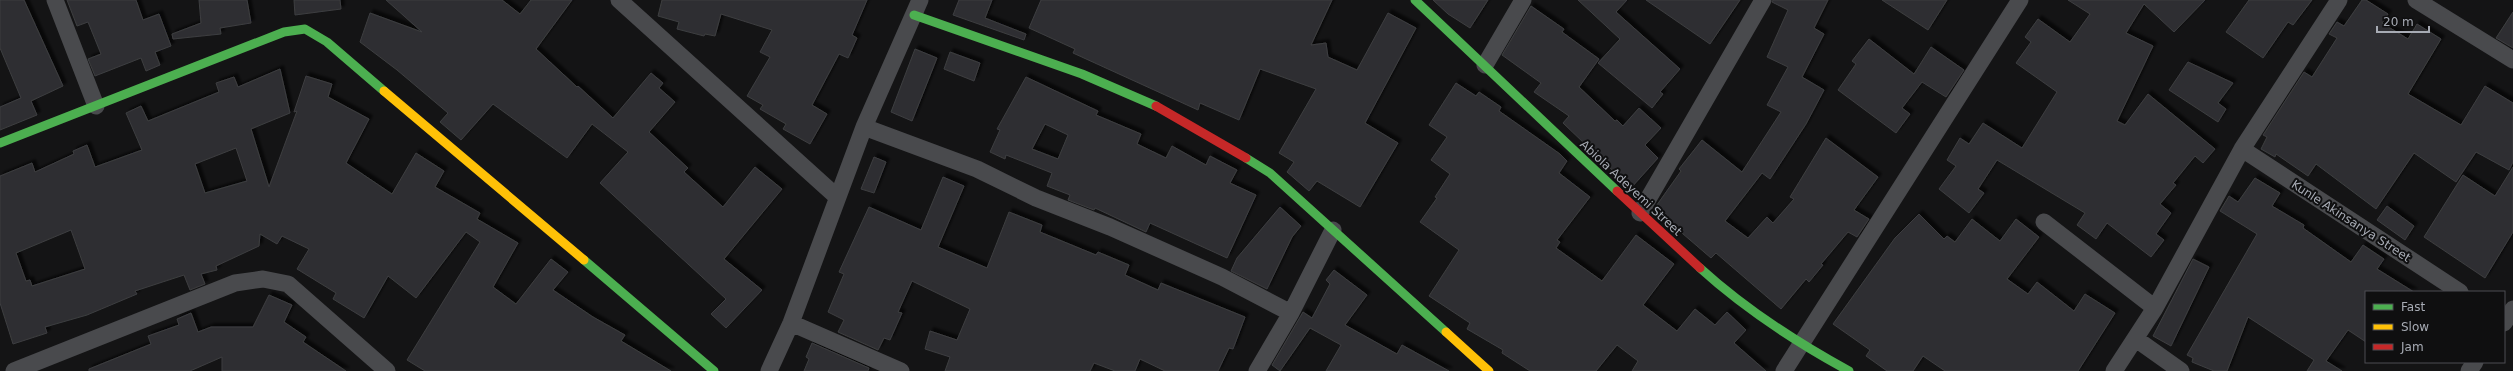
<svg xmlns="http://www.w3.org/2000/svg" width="2513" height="371" font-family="'DejaVu Sans',sans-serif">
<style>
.building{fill:#2f2f30;stroke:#3d3e41;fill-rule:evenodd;filter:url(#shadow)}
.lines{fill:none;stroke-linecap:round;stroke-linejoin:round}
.street{stroke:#494a4d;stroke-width:17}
.fast{stroke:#4caf50;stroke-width:9}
.slow{stroke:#ffc107;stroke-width:9}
.jam{stroke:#c62828;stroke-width:9}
.labels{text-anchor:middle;stroke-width:4;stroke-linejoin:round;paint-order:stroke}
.street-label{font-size:12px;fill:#a7abb4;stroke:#0f0f10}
</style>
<defs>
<filter id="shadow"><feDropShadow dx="3.5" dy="-3.5" stdDeviation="1" flood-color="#0009"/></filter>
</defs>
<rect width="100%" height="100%" fill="#141415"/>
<path class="building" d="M0 0H24L63 86 31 101 37 115 0 130V107L21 98 0 48Z
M67 0H136L143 20 159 14 171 46 155 52 160 65 146 71 141 58 95 76 88 59 101 54 88 22 77 26Z
M199 0H247L251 23 220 28 221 34 173 39 172 34 201 23Z
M294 0H340L341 9 295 15Z
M386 0H502L520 14 531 0H572L536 49 577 87 578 86 613 118 651 73 663 83 659 88 675 102 649 132 688 168 684 172 723 207 755 167 782 189 724 259 762 290 726 328 711 314 726 299 600 183 628 152 592 124 567 158 493 104 461 140 440 122 448 113 397 70 360 42 370 13 422 32Z
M662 0H867L852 35 857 38 848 58 839 54 812 105 827 114 810 144 783 129 786 124 760 109 763 105 747 96 770 57 760 52 772 30 721 14 715 36 705 34 704 36 677 29 679 22 658 16Z
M959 0H992L985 18 1026 34 1024 40 953 15Z
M1041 0H1332L1311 45 1326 43 1328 57 1357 70 1388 13 1416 28 1365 123 1398 143 1360 207 1317 181 1309 191 1287 172 1294 162 1279 153 1316 89 1260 69 1239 120 1200 103 1198 110 1073 53 1075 49 1029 28Z
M1433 0H1488L1470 28 1448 14Z
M1578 0H1627L1616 12 1680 69 1660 92 1663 94 1652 108 1598 63 1620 39Z
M1646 0H1740L1710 44Z
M1773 0H1828L1814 28 1824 34 1802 77 1824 90 1806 124 1770 179 1762 173 1725 221 1748 238 1767 217 1773 223 1794 199 1790 197 1826 138 1878 177 1854 210 1869 219 1857 237 1848 232 1821 264 1823 265 1809 282 1806 279 1781 309 1716 253 1711 258 1654 209 1681 171 1679 169 1702 140 1742 172 1781 112 1767 105 1788 67 1767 57 1788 10 1772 2Z
M1882 0H1947L1928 30Z
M2068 0H2205L2174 32 2144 4 2126 33 2153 46 2117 121 2125 125 2148 94 2215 149 2203 163 2195 156 2173 183 2176 185 2160 204 2171 213 2156 234 2164 240 2151 257 2107 223 2096 239 2077 225 2085 213 1997 160 1978 189 1984 193 1969 213 1939 189 1956 166 1947 160 1960 138 1969 144 1983 123 2022 148 2057 92 2016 63 2031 42 2025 37 2038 19 2070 42 2090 14Z
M2249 0H2312L2293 25 2288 22 2263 58 2226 32Z
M2362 0H2366L2388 14 2382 23 2408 39 2417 24 2441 39 2408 94 2461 125 2485 86 2513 103V162L2509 170 2476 152 2456 182 2414 153 2376 209 2316 164 2308 176 2276 154 2275 157 2261 149 2267 137 2263 135 2265 132 2304 72 2312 77 2337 38 2329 34 2337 22 2344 26Z
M1531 6 1564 29 1562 32 1599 59 1579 87 1615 121 1617 120 1623 126 1639 108 1661 128 1645 145 1658 158 1631 188 1563 123 1569 116 1534 92 1541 83 1502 55Z
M2513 12V48L2496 38Z
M1869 39 1914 74 1931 47 1964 70 1946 97 1922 82 1902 108 1910 114 1896 133 1838 90 1856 64 1852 61Z
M915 49 937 58 912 121 891 112Z
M950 52 980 63 974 81 944 69Z
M2188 62 2233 83 2218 103 2226 109 2218 122 2169 90Z
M280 69 290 113 251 129 269 187 297 111 294 112 306 76 332 84 328 97 369 119 346 163 392 194 416 153 444 171 435 187 480 213 477 219 518 243 493 287 516 304 551 259 568 272 553 290 593 317 625 335 621 341 671 371H425L407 360 480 242 466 232 416 298 388 276 364 318 333 299 336 293 297 269 309 249 282 236 277 244 260 234 259 246 216 266 217 270 201 274 205 284 190 290 184 275 135 291 137 294 87 315 45 327 47 333 13 344 0 303V176L32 163 35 172 74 154 73 151 87 145 95 167 142 150 126 113 141 106 148 121 219 92 216 83 234 77 238 87ZM236 148 247 181 205 193 195 164ZM71 230 85 269 32 286 30 280 26 281 16 253Z
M1026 77 1098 111 1096 115 1141 134 1137 144 1166 158 1172 146 1206 165 1210 156 1237 170 1230 183 1256 195 1227 258 1150 223 1146 232 1095 208 1094 210 1068 200 1070 195 1047 186 1052 173 1006 155 1005 159 990 152 1000 130 997 129ZM1045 124 1068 135 1058 159 1032 149Z
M1456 83 1476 96 1479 92 1501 107 1499 111 1560 154 1567 161 1559 173 1590 197 1557 240 1560 242 1556 248 1602 281 1636 235 1674 264 1643 305 1677 331 1695 309 1715 325 1727 312 1746 330 1734 343 1766 371H1632L1638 361 1617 345 1596 371H1530L1502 353 1503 350 1467 329 1470 323 1429 296 1459 250 1420 222 1437 198 1435 197 1450 174 1431 160 1447 137 1429 125Z
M874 157 886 162 874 193 861 189Z
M2513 167V232L2485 278 2424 237 2463 175 2495 196Z
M943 177 964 186 938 247 987 268 1009 212 1042 225 1040 232 1096 255 1098 252 1129 265 1125 275 1158 290 1161 283 1245 317 1233 349 1229 348 1218 371H1165L1140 359 1135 371H1115L1094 363 1090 371H945L950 357 925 349 930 331 957 340 970 309 912 281 898 312 902 313 890 340 884 338 878 350 838 332 844 320 828 312 844 274 839 272 869 207 921 230Z
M2255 178 2280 193 2272 206 2304 225 2303 228 2351 262 2363 245 2384 259 2377 269 2414 292H2366V342L2348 330 2326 361 2342 371H2307L2314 360 2248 317 2227 371H2214L2192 362 2193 358 2187 355 2257 234 2220 211 2229 196 2238 202Z
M2387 206 2414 226 2405 240 2377 220Z
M1280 207 1301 226 1292 237 1267 289 1231 271 1237 258Z
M1919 214 1944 239 1947 236 1955 242 1972 219 2000 241 2016 219 2039 237 2007 279 2028 294 2037 282 2074 311 2085 294 2115 313 2078 371H1945L1923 356 1913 371H1887L1866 356 1870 350 1833 324 1895 238Z
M2193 259 2209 267 2171 346 2153 336Z
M1334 270 1367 295 1345 325 1397 354 1402 345 1449 371H1326L1341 345 1310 328 1280 371 1272 365 1303 312 1312 318 1330 284 1326 280Z
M269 295 292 305 284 322 306 337 303 342 346 371H222V357L190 371H89V369L151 344 148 336 179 325 177 319 191 313 198 332 211 327H253Z
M812 343 869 368 868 371H804L809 359 806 357Z"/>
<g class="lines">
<path class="street" d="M55 0 96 106
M619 0 837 197
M2416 0 2513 60
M1485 65 1523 0
M864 127 977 169 1036 198 1110 227 1222 277 1291 313
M2242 149 2460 292
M1640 213 1763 0
M2044 222 2155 308
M791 323 901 371
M2504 323 2513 309
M2136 339 2181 371
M14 371 235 283 263 279 288 284 387 371
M769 371 791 323 864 127 920 0
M1257 371 1291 313 1333 230
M1784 371 2020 0
M2114 371 2155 308 2242 149 2339 0
M2469 371 2475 362"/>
<path class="fast" d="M1415 0 1617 191
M914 15 1082 74 1156 106
M0 143 284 32 305 29 327 42 384 91
M1246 158 1270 173 1446 332
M584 260 714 371
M1700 268C1745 309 1796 342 1849 371"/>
<path class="slow" d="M384 91 584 260
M1446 332 1489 371"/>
<path class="jam" d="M1156 106 1246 158
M1617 191 1700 268"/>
</g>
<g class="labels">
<g class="street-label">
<text transform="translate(1631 188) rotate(43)" y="4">Abiola Adeyemi Street</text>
<text transform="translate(2351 221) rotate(33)" y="4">Kunle Akinsanya Street</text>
</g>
</g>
<rect x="2365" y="291" width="140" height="72" fill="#0f0f10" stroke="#4c4d52"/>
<rect x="2373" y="304" width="20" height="6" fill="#4caf50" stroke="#4c4d52"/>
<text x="2401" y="311" font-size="12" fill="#a7abb4">Fast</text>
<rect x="2373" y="324" width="20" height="6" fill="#ffc107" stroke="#4c4d52"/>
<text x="2401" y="331" font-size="12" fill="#a7abb4">Slow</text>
<rect x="2373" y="344" width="20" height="6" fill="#c62828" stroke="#4c4d52"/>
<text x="2401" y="351" font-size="12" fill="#a7abb4">Jam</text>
<path d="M2377 26v6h52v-6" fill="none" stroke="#a7abb4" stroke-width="2"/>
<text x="2383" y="26" font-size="12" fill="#a7abb4" stroke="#0f0f10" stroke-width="3" paint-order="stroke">20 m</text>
</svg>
